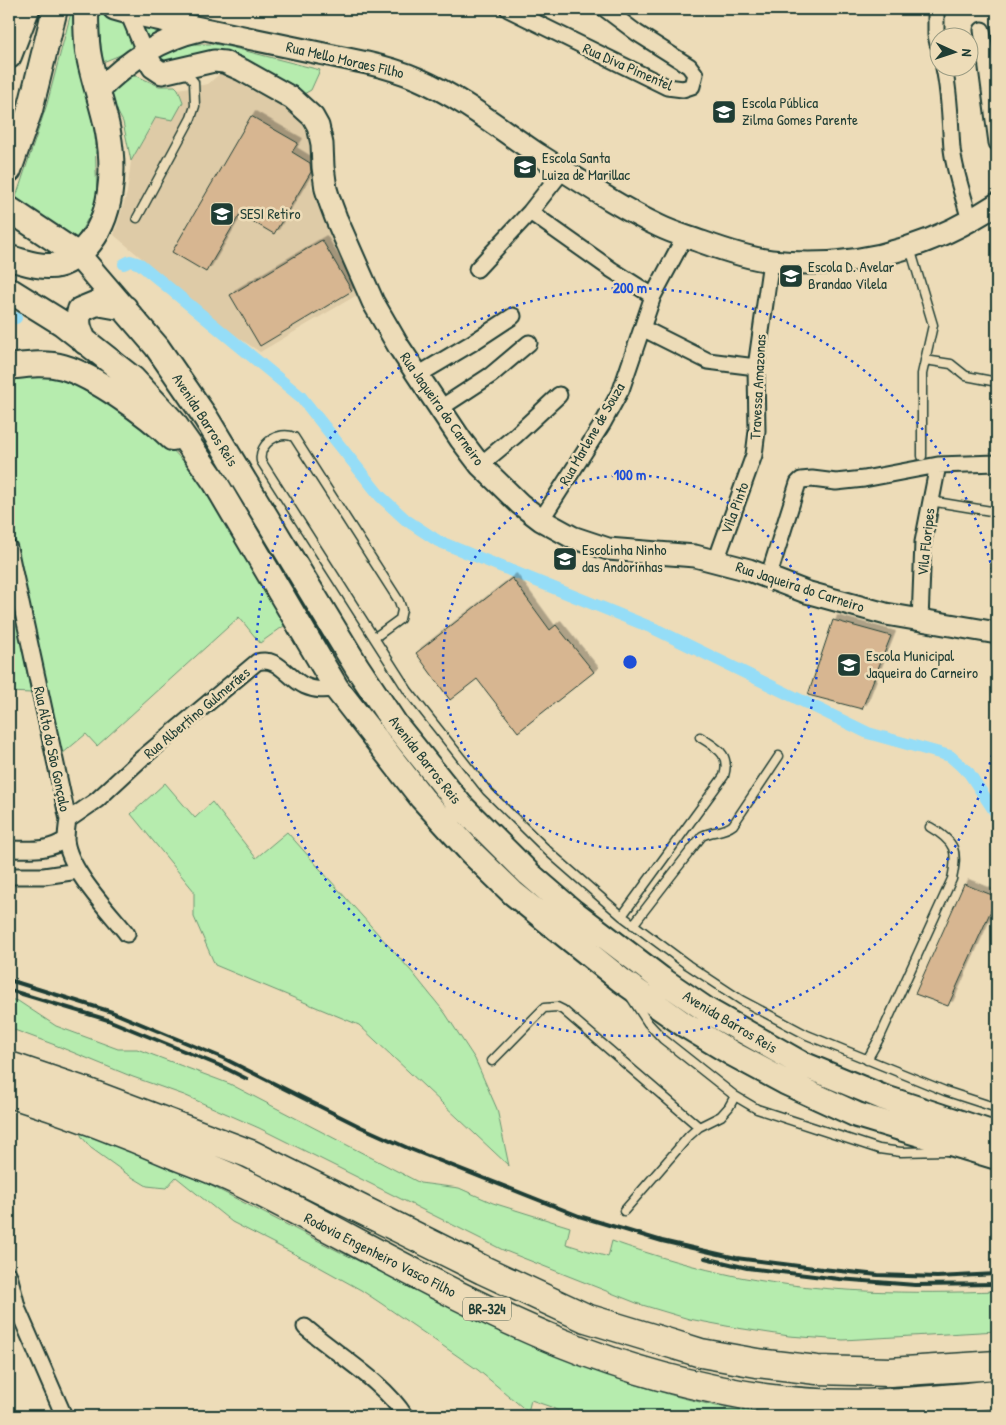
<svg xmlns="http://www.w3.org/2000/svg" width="1006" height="1425" font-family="'Patrick Hand',sans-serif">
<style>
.built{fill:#decba7}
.green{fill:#b6ecae;stroke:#6a9471}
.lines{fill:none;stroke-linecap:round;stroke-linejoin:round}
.canal{stroke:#95ddf7;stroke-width:12}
.building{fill:#d7b691;stroke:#1f3d34;filter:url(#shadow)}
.lane-casing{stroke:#1f3d34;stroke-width:11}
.street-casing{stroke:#1f3d34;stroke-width:19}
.secondary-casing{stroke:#1f3d34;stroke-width:25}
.primary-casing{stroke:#1f3d34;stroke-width:28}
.highway-casing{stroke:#1f3d34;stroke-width:31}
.lane{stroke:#eddcb8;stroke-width:8}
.street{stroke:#eddcb8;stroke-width:15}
.secondary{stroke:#eddcb8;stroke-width:21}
.primary{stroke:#eddcb8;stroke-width:24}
.highway{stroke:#eddcb8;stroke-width:28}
.rail{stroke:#1f3d34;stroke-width:4}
.ring{fill:none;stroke:#1d4ed8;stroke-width:2.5;stroke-dasharray:2.5 5}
.labels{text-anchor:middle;stroke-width:5;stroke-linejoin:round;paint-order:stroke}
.shield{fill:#eddcb8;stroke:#5d6d5c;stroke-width:1}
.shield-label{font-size:14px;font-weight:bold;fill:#1f3d34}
.street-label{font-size:15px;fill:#1f3d34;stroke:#eddcb8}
.poi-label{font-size:15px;fill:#1f3d34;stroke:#eddcb8;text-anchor:start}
.centre{fill:#1d4ed8;stroke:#eddcb8;stroke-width:2.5}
.ring-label{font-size:15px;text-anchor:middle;font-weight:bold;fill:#1d4ed8;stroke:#eddcb8;stroke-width:5;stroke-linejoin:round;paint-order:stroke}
</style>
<defs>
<filter id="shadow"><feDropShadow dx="4.5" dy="-4.5" stdDeviation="0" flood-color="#0004"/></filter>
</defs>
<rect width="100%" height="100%" fill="#eddcb8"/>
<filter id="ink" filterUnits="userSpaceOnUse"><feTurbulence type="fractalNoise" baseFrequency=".02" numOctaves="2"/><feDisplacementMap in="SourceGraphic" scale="10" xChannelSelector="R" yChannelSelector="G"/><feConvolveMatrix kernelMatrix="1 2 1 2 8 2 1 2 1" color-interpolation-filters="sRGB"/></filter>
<g filter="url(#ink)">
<path class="built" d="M222 72 249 89 296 111 310 140 315 165 311 186 357 295 260 352 230 332 114 235 127 193 131 161 156 117 183 102 178 89 208 84Z"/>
<path class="green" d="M72 9H79L78 35 95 136 97 202 76 240 14 203 47 104Z
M99 11 125 21 135 39 130 51 103 62 98 20Z
M139 22 171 27 150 41Z
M194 44H214L230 47 320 70 311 90 302 95 263 72 160 64 155 56 171 49Z
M137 76 159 86H175L178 89 183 102 173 120 156 117 131 161 123 122 113 103 111 93 122 77Z
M60 374 156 432 209 489 288 623 260 643 239 617 97 746 86 734 62 754 13 532 9 533V377Z
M9 581 31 693 9 692Z
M165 783 195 818 212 802 256 858 287 832 412 972 445 1013 475 1059 497 1109 509 1166 359 1025 215 965 194 917V891L131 814Z
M9 999 18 1001 56 1026 118 1049H137L230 1084 420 1183 459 1188 493 1203 570 1227 566 1244 608 1257 612 1241C654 1256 697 1268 740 1277 823 1293 913 1294 997 1291V1331L843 1340 789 1336 737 1328 689 1319 639 1304 503 1250 259 1128 184 1095 133 1077 55 1045 9 1028Z
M77 1127 188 1174 338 1251 535 1346 634 1384 675 1396 716 1406 783 1416H567L551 1407 531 1400 528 1412 478 1370 382 1304 361 1290 314 1264 232 1222 176 1177 166 1188 147 1186 127 1174 91 1148 82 1137Z"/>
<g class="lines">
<path class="canal" d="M124 264 130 261 140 264 301 397 380 496 406 520 438 541 655 629 868 733 950 756 969 773 997 815
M9 319 16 318"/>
</g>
<path class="building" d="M251 116 298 143 292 152 310 163 311 172 274 234 240 214 206 272 172 252Z
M322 240 352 291 260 346 230 295Z
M512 578 550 630 556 625 594 672 518 732 477 679 450 700 416 653Z
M833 620 891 636 862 709 808 695Z
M964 884 997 897 948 1006 915 994Z"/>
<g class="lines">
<defs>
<path id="lane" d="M137 218 191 118 195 106 194 82 184 70
M910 248 933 325 922 374V456
M925 360 951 364 966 376 997 382
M930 501 997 512
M374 638 400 619 402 610 399 601 294 437C279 430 258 444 261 461L408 691 487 791 550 853 622 916 688 965 741 1000 807 1035 945 1091 997 1108
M622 916 724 776C731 753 716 748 700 737
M633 925 702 836C713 830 723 833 733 825L779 756
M631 997 648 1023 663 1039 735 1096 757 1109 879 1149 901 1152 946 1151
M867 1060 880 1037 952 879C958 851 956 842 930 827
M492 1061 544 1008 557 1007 563 1010 699 1127
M624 1211 689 1136 699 1127 721 1116 729 1107 735 1096"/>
<path id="street" d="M508 9 667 87 683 89 692 86 695 74 689 66 637 33 605 9
M936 9V35L938 44
M128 13 145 53
M982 30 997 143
M944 68C950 95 950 121 952 149 955 174 964 197 970 221
M530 212 612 270 653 296
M477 269 530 212 563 170
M642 328 708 361 756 367
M418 375 472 343 513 316
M439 409 491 375 529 343
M480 465 515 436 559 395
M541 520 603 423 621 390 653 296 685 236
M9 548 68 820C67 826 66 833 66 840 69 870 108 910 127 934
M716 561 754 455 757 431 756 367 771 261
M768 578 798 483 801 480 812 479 836 482 864 479 938 465 997 463
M920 621 923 542 938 465
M68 820 97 800 141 759 257 662C279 656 287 678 305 686 316 691 325 690 337 689
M9 849C30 849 48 852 66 839
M9 876H44L78 871
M9 1275 18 1310 64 1416
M305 1327C337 1355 383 1381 405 1416"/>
<path id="secondary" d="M114 9 128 13 367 63C385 67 402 72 418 79 462 98 500 129 539 155 579 180 617 206 659 226 673 233 688 237 702 242 724 250 748 258 771 261 853 270 929 249 997 204
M145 53 153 67 162 73 214 61 224 62 242 70 292 98 313 117 318 126 322 144 323 167 326 189 330 202 336 218 373 302 399 347 461 440 480 465 520 504 541 520 572 537 608 549 695 556 749 570 806 592 886 614 997 633
M97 92C126 62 160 39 200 30"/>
<path id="primary" d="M9 56 27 9
M9 170 30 110 55 9
M9 209 78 255 157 347 206 418 357 667 395 724 461 806 529 874 573 912 661 979 708 1011 800 1063 882 1097 997 1135
M9 258C22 261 36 267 50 266 64 266 76 257 86 247 113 218 115 170 108 132 103 104 92 78 88 51 86 37 86 23 86 9
M9 290 62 323 133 379 173 422 215 482 337 689 422 798 472 853 513 893 621 980 685 1025 733 1054 785 1082 857 1115 997 1157
M85 342C79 330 76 323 80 310L97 303 125 308
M9 367C26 365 45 362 63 367 94 376 149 415 172 438"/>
<path id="highway" d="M9 1066 86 1092 250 1154 483 1270 586 1318 672 1344 701 1353 757 1363 817 1370 890 1372 997 1365
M9 1093C66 1111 122 1132 177 1156 198 1164 220 1172 240 1182 348 1235 451 1298 562 1343 626 1369 697 1388 765 1398 842 1409 921 1402 997 1394"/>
</defs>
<use href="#lane" class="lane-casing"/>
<use href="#street" class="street-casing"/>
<use href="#secondary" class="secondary-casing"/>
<use href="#primary" class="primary-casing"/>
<use href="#highway" class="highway-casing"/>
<use href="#lane" class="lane"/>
<use href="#street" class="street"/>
<use href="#secondary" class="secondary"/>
<use href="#primary" class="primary"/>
<use href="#highway" class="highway"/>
<path class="rail" d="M9 980 112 1012 223 1058 361 1127 410 1149 579 1216 662 1241 736 1258 822 1269 878 1275 937 1277 997 1274
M9 990 108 1020 223 1067 247 1079
M705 1258 747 1268 839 1279 915 1285 997 1284"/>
</g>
</g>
<g class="ring">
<circle cx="630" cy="662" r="187"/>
<path d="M997 733A374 374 0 1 1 997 591"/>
</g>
<defs>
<symbol id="school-square" viewBox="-11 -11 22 22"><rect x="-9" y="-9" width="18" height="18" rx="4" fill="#1f3d34" stroke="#eddcb8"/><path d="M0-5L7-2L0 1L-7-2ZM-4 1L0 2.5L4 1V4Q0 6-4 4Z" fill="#fff"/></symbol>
</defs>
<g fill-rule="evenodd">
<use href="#school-square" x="710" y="98" width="28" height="28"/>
<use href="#school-square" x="511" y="153" width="28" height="28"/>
<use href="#school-square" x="208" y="200" width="28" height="28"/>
<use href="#school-square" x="777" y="262" width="28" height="28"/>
<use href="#school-square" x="551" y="545" width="28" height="28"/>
<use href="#school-square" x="835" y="651" width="28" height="28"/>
</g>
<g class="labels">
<rect class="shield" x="463" y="1297.5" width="48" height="23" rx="4"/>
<g class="shield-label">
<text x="487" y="1314">BR-324</text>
</g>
<g class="street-label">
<text transform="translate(345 60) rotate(13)" y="5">Rua Mello Moraes Filho</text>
<text transform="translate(628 67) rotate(24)" y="5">Rua Diva Pimentel</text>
<text transform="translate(758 387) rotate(-87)" y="5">Travessa Amazonas</text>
<text transform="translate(442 409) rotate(55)" y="5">Rua Jaqueira do Carneiro</text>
<text transform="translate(205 420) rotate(57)" y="5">Avenida Barros Reis</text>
<text transform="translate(592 434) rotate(-60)" y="5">Rua Marlene de Souza</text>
<text transform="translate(735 508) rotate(-70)" y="5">Vila Pinto</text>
<text transform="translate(926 542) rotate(-84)" y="5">Vila Floripes</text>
<text transform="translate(800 587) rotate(18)" y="5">Rua Jaqueira do Carneiro</text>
<text transform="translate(197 713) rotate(-40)" y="5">Rua Albertino Gulmerães</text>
<text transform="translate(52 749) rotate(78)" y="5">Rua Alto do São Gonçalo</text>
<text transform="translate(425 760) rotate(52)" y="5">Avenida Barros Reis</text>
<text transform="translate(730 1022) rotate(31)" y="5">Avenida Barros Reis</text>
<text transform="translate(380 1255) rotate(27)" y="5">Rodovia Engenheiro Vasco Filho</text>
</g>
<g class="poi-label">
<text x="742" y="108">Escola Pública<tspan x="742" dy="17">Zilma Gomes Parente</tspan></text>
<text x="542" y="163">Escola Santa<tspan x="542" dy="17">Luiza de Marillac</tspan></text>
<text x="240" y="219">SESI Retiro</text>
<text x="808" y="272">Escola D. Avelar<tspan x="808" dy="17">Brandao Vilela</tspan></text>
<text x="582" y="555">Escolinha Ninho<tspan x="582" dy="17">das Andorinhas</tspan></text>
<text x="866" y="661">Escola Municipal<tspan x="866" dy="17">Jaqueira do Carneiro</tspan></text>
</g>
</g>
<circle cx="630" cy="662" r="8" class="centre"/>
<g class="ring-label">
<text x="630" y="293">200 m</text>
<text x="630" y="480">100 m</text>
</g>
<rect width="1006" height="1425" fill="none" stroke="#eddcb8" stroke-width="30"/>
<rect x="15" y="15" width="976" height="1395" fill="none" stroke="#1f3d34" stroke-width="2" filter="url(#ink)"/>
<g transform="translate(954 52) rotate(93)"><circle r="24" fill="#eddcb8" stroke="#9b9c83"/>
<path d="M0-4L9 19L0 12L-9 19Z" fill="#1f3d34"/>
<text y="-8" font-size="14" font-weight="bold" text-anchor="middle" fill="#1f3d34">N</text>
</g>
</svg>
